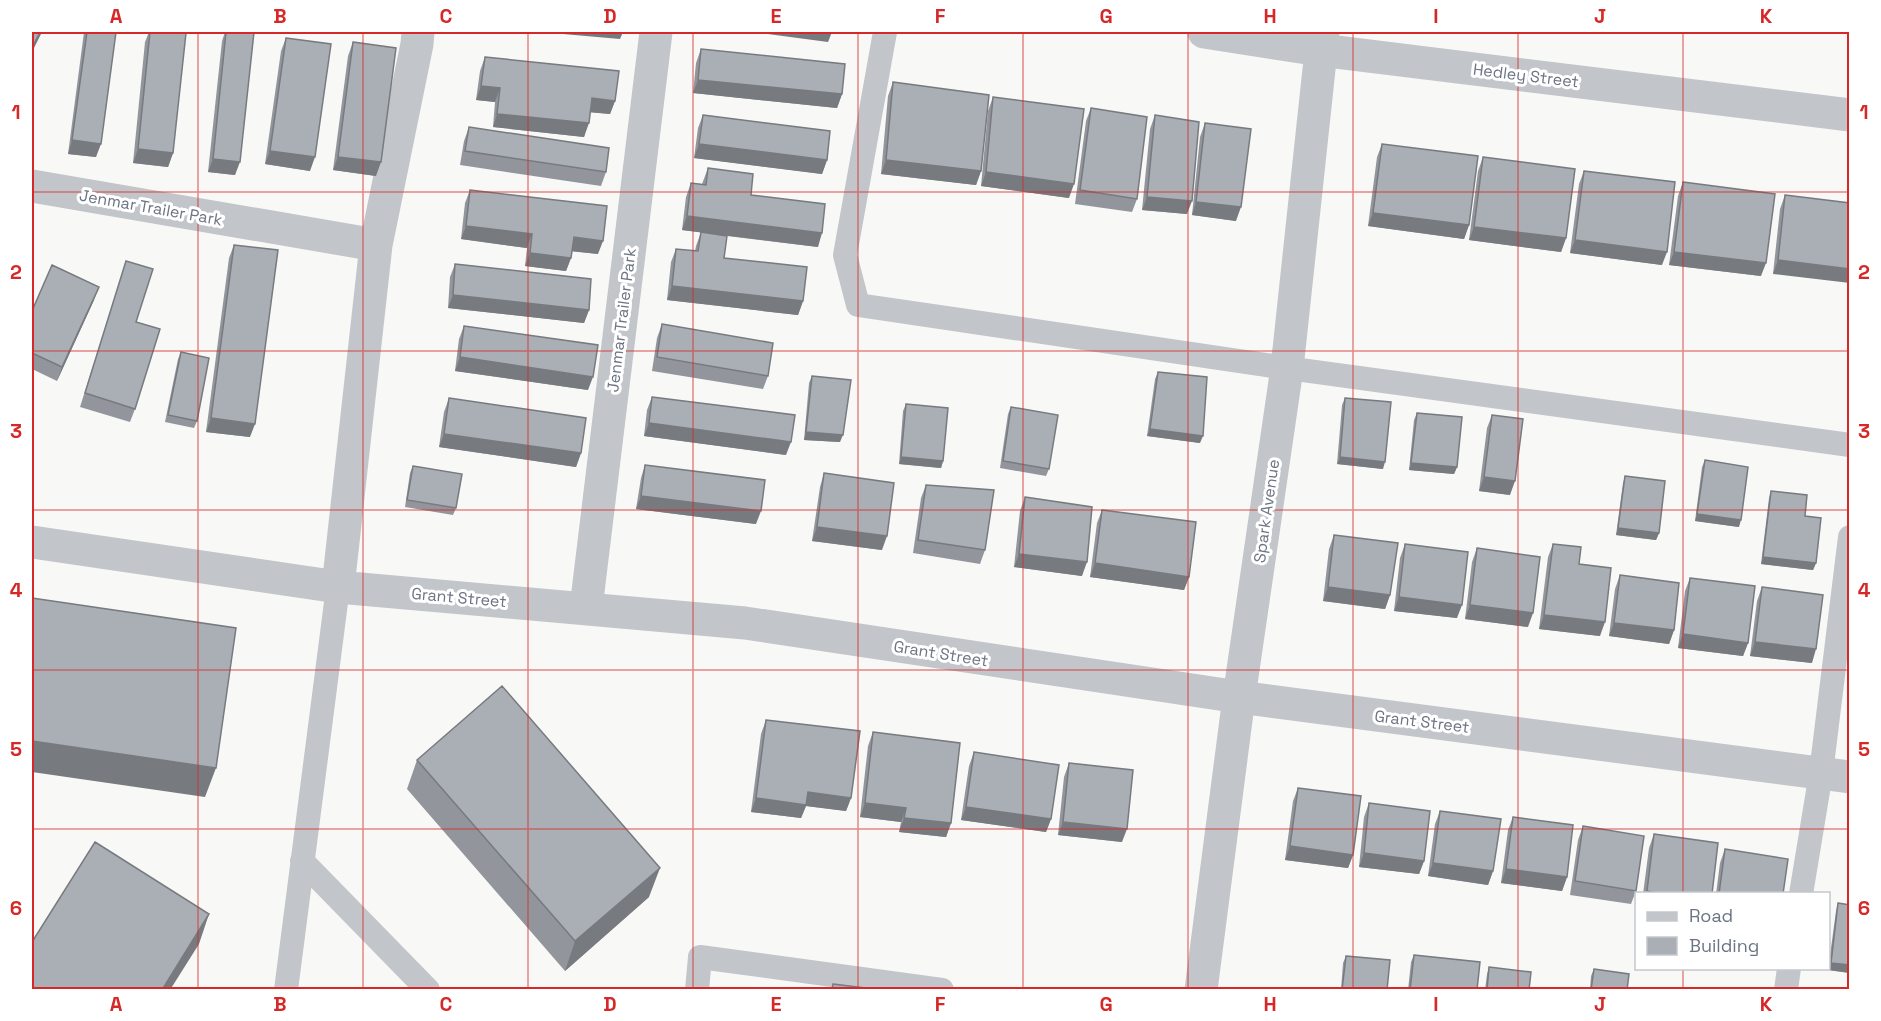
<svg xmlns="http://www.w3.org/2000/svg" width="1881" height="1021" font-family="'Space Grotesk',sans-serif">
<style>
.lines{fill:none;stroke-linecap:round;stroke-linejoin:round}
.service{stroke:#c2c5c9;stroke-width:24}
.minor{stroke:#c2c5c9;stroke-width:33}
.wall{fill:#92969c}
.shaded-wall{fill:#777a7f}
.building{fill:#aaafb5;stroke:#777a7f;stroke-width:1.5}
.grid{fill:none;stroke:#d62828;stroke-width:1.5;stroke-opacity:0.55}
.labels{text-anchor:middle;stroke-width:6;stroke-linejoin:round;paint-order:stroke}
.street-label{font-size:16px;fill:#6b7483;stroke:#fff}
.neatline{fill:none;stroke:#d62828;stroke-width:2}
.grid-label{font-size:20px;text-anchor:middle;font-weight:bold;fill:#d62828}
</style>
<rect width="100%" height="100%" fill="#f8f8f6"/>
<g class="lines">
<path class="service" d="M885 32 845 255 858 305 1287 368 1850 445
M302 861 428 990
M1801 894 1821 773 1850 537
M286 990 338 587
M697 990 700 957 942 990
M1786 990 1789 968"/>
<path class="minor" d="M1204 32 1320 50 1850 115
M32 186 376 245
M32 542 338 587 745 623 1239 697 1850 777
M338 587 376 245 417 44 418 32
M586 608 656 32
M1201 990 1239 697 1287 368 1323 32"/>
</g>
<path class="wall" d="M84 32H116L96 157 68 154Z
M149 32H173V153L168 167 133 163 145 42Z
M225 32H254L235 175 208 172 222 41Z
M286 38 310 171 265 164 281 51Z
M353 42 376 176 333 170 348 56Z
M701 49 842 94 837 108 693 93 696 63Z
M485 57 615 101 610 114 590 112 584 137 493 127 495 102 476 100 480 71Z
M893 82 981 171 976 185 881 174 888 96Z
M993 97 1069 198 981 186 988 111Z
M1091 108 1137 199 1132 212 1075 204 1086 121Z
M703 115 827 160 822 174 694 158 698 128Z
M1155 115 1187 214 1142 210 1150 129Z
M1205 123 1236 221 1192 215 1200 137Z
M469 127 606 172 601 186 460 165 464 141Z
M1382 144 1469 225 1464 239 1368 226 1377 157Z
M1483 157 1566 238 1561 252 1469 240 1478 171Z
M708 168 751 195 818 247 727 236 724 258 803 301 798 315 667 300 671 262 676 249 695 251 696 246 701 232 713 234 682 230 686 197 691 183 702 184Z
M1584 171 1662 265 1570 253 1579 184Z
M1683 182 1761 276 1669 265 1678 196Z
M470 190 598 254 572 251 571 258 566 271 525 266 527 248 461 239 465 203Z
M1785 195 1850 203 1773 274 1780 209Z
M234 245 250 437 206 432 229 258Z
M126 261 136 322 135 409 130 422 80 407Z
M455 264 589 310 584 323 448 308 450 277Z
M94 300 57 381 32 369V311Z
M662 324 768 376 763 389 652 371 657 338Z
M464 326 588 390 455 371 459 339Z
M181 352 197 421 194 428 165 422 178 359Z
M1158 372 1200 443 1147 436 1155 379Z
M812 376 840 442 804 440 809 383Z
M652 397 786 455 644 436 647 410Z
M449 398 581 453 576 467 439 447 444 412Z
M1345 398 1383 469 1337 464 1342 405Z
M906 404 943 461 941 468 899 464 903 411Z
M1011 407 1049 469 1046 476 1000 468 1008 414Z
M1417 413 1457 467 1454 474 1409 470 1414 420Z
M1492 415 1510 495 1479 491 1487 428Z
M1705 460 1739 527 1695 521 1702 467Z
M645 465 756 524 636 509 641 478Z
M413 466 456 508 453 515 405 507 410 473Z
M824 473 882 550 812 541 820 487Z
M1625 476 1659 533 1656 540 1616 535 1623 483Z
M926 485 985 550 980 564 913 553 921 498Z
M1771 491 1805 516 1816 563 1813 570 1761 564 1769 498Z
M1025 497 1082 576 1014 567 1020 511Z
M1102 510 1189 577 1184 590 1090 577 1097 523Z
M1334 535 1390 595 1385 609 1323 601 1329 549Z
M1405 544 1457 618 1394 611 1400 558Z
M1553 544 1579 564 1600 636 1539 629 1548 557Z
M1477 548 1528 627 1465 619 1472 562Z
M1620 575 1674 630 1669 644 1609 636 1615 589Z
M1690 578 1748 643 1743 656 1678 648 1685 591Z
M1762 587 1812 663 1750 656 1757 601Z
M766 720 851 798 846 811 806 806 801 818 751 812 761 734Z
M873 732 951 823 946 837 899 832 901 822 860 817 868 746Z
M974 752 1051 819 1046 832 961 820 969 766Z
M417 760 649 897 565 971 407 789Z
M1069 763 1122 842 1058 835 1064 777Z
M1298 788 1353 855 1348 868 1285 860 1293 801Z
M1369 803 1424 861 1419 874 1359 867 1364 817Z
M1440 811 1493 871 1488 885 1428 876 1435 824Z
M1513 817 1567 877 1562 891 1501 883 1508 830Z
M1583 826 1636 891 1631 904 1570 895 1578 840Z
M1654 834 1712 894H1643L1649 848Z
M1725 849 1783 894H1716L1720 863Z
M1838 903 1850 973 1828 970 1836 911Z
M1414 955 1477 990H1408L1411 962Z
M1346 956 1387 990H1341L1343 963Z
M1489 967 1529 990H1485L1487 974Z
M1594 969 1627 990H1590L1591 976Z"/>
<path class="shaded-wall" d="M40 32H42L32 52V48Z
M540 32H623L620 39Z
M753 32H832L828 42Z
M698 80 842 94 837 108 693 93Z
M481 86 500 88 495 102 476 100Z
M592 98 615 101 610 114 587 112Z
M497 114 589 123 584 137 493 127Z
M72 140 101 144 96 157 68 154Z
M699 144 827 160 822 174 694 158Z
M138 149 173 153 168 167 133 163Z
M270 151 315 157 310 171 265 164Z
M338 157 381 162 376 176 333 170Z
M213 159 240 162 235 175 208 172Z
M886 160 981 171 976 185 881 174Z
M986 172 1074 184 1069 198 981 186Z
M1147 197 1192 201 1187 214 1142 210Z
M1196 202 1241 207 1236 221 1192 215Z
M1373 213 1469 225 1464 239 1368 226Z
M687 216 822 233 818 247 682 230Z
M466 226 532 234 527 248 461 239Z
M1474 227 1566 238 1561 252 1469 240Z
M574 237 603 241 598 254 569 251Z
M1575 240 1667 252 1662 265 1570 253Z
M1674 252 1766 263 1761 276 1669 265Z
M530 253 571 258 566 271 525 266Z
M1778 260 1850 269V283L1773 274Z
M672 286 803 301 798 315 667 300Z
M99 287 94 300 57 381 62 367Z
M453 295 589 310 584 323 448 308Z
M460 357 593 377 588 390 455 371Z
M211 418 255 424 250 437 206 432Z
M649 423 791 442 786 455 644 436Z
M1150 429 1203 436 1200 443 1147 436Z
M806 432 843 435 840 442 804 440Z
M444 434 581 453 576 467 439 447Z
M901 457 943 461 941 468 899 464Z
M1340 457 1385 462 1383 469 1337 464Z
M1411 463 1457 467 1454 474 1409 470Z
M1484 477 1515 481 1510 495 1479 491Z
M641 496 761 511 756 524 636 509Z
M1697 514 1741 520 1739 527 1695 521Z
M817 527 887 536 882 550 812 541Z
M1618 528 1659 533 1656 540 1616 535Z
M1019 554 1087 562 1082 576 1014 567Z
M1763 557 1816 563 1813 570 1761 564Z
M1095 563 1189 577 1184 590 1090 577Z
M1328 587 1390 595 1385 609 1323 601Z
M1399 597 1462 605 1457 618 1394 611Z
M1470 605 1533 613 1528 627 1465 619Z
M1544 615 1605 622 1600 636 1539 629Z
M1614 623 1674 630 1669 644 1609 636Z
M1683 634 1748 643 1743 656 1678 648Z
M1755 642 1816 649 1812 663 1750 656Z
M32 741 216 768 205 797 32 772Z
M808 792 851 798 846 811 806 806 801 818 751 812 756 798Z
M865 803 906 808 901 822 860 817Z
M966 807 1051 819 1046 832 961 820Z
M904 818 951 823 946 837 899 832Z
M1063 822 1127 829 1122 842 1058 835Z
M1290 846 1353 855 1348 868 1285 860Z
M1364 853 1424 861 1419 874 1359 867Z
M1433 863 1493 871 1488 885 1428 876Z
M660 868 649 897 565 971 575 941Z
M1506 869 1567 877 1562 891 1501 883Z
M209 914 199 944 170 990H162Z
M1831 963 1850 965V973L1828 970Z"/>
<path class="building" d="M32 32H40L32 48Z
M87 32H116L101 144 72 140Z
M150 32H173L186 33 173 153 138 149Z
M226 32H254L240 162 213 159Z
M286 38 331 44 315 157 270 151Z
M353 42 396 48 381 162 338 157Z
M701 49 845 64 842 94 698 80Z
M485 57 619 71 615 101 592 98 589 123 497 114 500 88 481 86Z
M893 82 989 95 981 171 886 160Z
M993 97 1084 109 1074 184 986 172Z
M1091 108 1147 117 1137 199 1080 190Z
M703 115 830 131 827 160 699 144Z
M1155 115 1199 122 1192 201 1147 197Z
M1205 123 1251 129 1241 207 1196 202Z
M469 127 609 148 606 172 465 151Z
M1382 144 1478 156 1469 225 1373 213Z
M1483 157 1575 169 1566 238 1474 227Z
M708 168 753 174 751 195 825 204 822 233 687 216 691 183 706 185Z
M1584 171 1675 182 1667 252 1575 240Z
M1683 182 1775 194 1766 263 1674 252Z
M470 190 607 206 603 241 574 237 571 258 530 253 532 234 466 226Z
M1785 195 1850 203V269L1778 260Z
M701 232 727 236 724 258 807 267 803 301 672 286 676 249 698 251Z
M234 245 278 250 255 424 211 418Z
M126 261 153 269 136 322 160 329 135 409 85 393Z
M455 264 591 279 589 310 453 295Z
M52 265 99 287 62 367 32 353V311Z
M662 324 773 343 768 376 657 357Z
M464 326 598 345 593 377 460 357Z
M181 352 209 358 197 421 168 415Z
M1158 372 1207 377 1203 436 1150 429Z
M812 376 851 380 843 435 806 432Z
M652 397 795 415 791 442 649 423Z
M449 398 586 418 581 453 444 434Z
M1345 398 1391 402 1385 462 1340 457Z
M906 404 948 408 943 461 901 457Z
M1011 407 1058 415 1049 469 1003 461Z
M1417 413 1462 417 1457 467 1411 463Z
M1492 415 1523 419 1515 481 1484 477Z
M1705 460 1748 467 1741 520 1697 514Z
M645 465 765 480 761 511 641 496Z
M413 466 462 474 456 508 407 500Z
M824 473 894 483 887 536 817 527Z
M1625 476 1665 481 1659 533 1618 528Z
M926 485 994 490 985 550 918 540Z
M1771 491 1807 495 1805 516 1821 518 1816 563 1763 557Z
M1025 497 1092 507 1087 562 1019 554Z
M1102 510 1196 522 1189 577 1095 563Z
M1334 535 1398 543 1390 595 1328 587Z
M1405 544 1468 552 1462 605 1399 597Z
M1553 544 1581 547 1579 564 1611 568 1605 622 1544 615Z
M1477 548 1540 557 1533 613 1470 605Z
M1620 575 1679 583 1674 630 1614 623Z
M1690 578 1755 586 1748 643 1683 634Z
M1762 587 1823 595 1816 649 1755 642Z
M32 598 236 628 216 768 32 741Z
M502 686 660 868 575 941 417 760Z
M766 720 860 731 851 798 808 792 806 805 756 798Z
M873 732 960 743 951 823 904 818 906 808 865 803Z
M974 752 1059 765 1051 819 966 807Z
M1069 763 1133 770 1127 829 1063 822Z
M1298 788 1361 796 1353 855 1290 846Z
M1369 803 1430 811 1424 861 1364 853Z
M1440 811 1501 819 1493 871 1433 863Z
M1513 817 1573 825 1567 877 1506 869Z
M1583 826 1644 836 1636 891 1575 881Z
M1654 834 1718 843 1712 894H1662L1647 891Z
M95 842 209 914 162 990H32V942Z
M1725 849 1788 859 1783 894H1719Z
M1838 903 1850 905V965L1831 963Z
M1414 955 1480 962 1477 990H1410Z
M1346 956 1390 960 1387 990H1342Z
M1489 967 1531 972 1529 990H1487Z
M1594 969 1629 974 1627 990H1591Z
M833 984 882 990H832Z"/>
<path class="grid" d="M198 32V990M363 32V990M528 32V990M693 32V990M858 32V990M1023 32V990M1188 32V990M1353 32V990M1518 32V990M1683 32V894M32 192H1850M32 351H1850M32 510H1850M32 670H1850M32 829H1850M1683 968V990"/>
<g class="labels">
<g class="street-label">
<text transform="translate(1526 75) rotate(7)" y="6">Hedley Street</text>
<text transform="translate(151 207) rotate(10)" y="6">Jenmar Trailer Park</text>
<text transform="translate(621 320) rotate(-83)" y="6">Jenmar Trailer Park</text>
<text transform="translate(1266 511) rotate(-82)" y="6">Spark Avenue</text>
<text transform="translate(459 597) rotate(5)" y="6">Grant Street</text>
<text transform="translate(941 653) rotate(9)" y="6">Grant Street</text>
<text transform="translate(1422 721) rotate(7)" y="6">Grant Street</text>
</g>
</g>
<rect width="1881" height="1021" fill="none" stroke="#ffffff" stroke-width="66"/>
<rect x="1635" y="892" width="195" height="78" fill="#ffffff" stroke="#c4c7cd" stroke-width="1.5"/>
<rect x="1647" y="912" width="30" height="9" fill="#c2c5c9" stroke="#c4c7cd" stroke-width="1.5"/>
<text x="1689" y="922" font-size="18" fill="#6b7483">Road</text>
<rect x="1647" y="937" width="30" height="18" fill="#aaafb5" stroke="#c4c7cd" stroke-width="1.5"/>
<text x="1689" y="952" font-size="18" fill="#6b7483">Building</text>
<rect x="33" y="33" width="1815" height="955" class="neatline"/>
<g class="grid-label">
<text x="116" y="23">A</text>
<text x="280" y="23">B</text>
<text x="446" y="23">C</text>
<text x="610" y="23">D</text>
<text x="776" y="23">E</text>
<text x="940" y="23">F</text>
<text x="1106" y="23">G</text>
<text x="1270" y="23">H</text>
<text x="1436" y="23">I</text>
<text x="1600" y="23">J</text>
<text x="1766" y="23">K</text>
<text x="16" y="119">1</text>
<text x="1864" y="119">1</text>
<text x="16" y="279">2</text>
<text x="1864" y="279">2</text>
<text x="16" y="438">3</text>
<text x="1864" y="438">3</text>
<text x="16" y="597">4</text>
<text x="1864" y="597">4</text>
<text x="16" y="756">5</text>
<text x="1864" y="756">5</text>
<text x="16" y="915">6</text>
<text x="1864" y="915">6</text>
<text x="116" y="1011">A</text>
<text x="280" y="1011">B</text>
<text x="446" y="1011">C</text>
<text x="610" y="1011">D</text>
<text x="776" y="1011">E</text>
<text x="940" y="1011">F</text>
<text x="1106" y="1011">G</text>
<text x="1270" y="1011">H</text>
<text x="1436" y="1011">I</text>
<text x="1600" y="1011">J</text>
<text x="1766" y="1011">K</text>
</g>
</svg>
